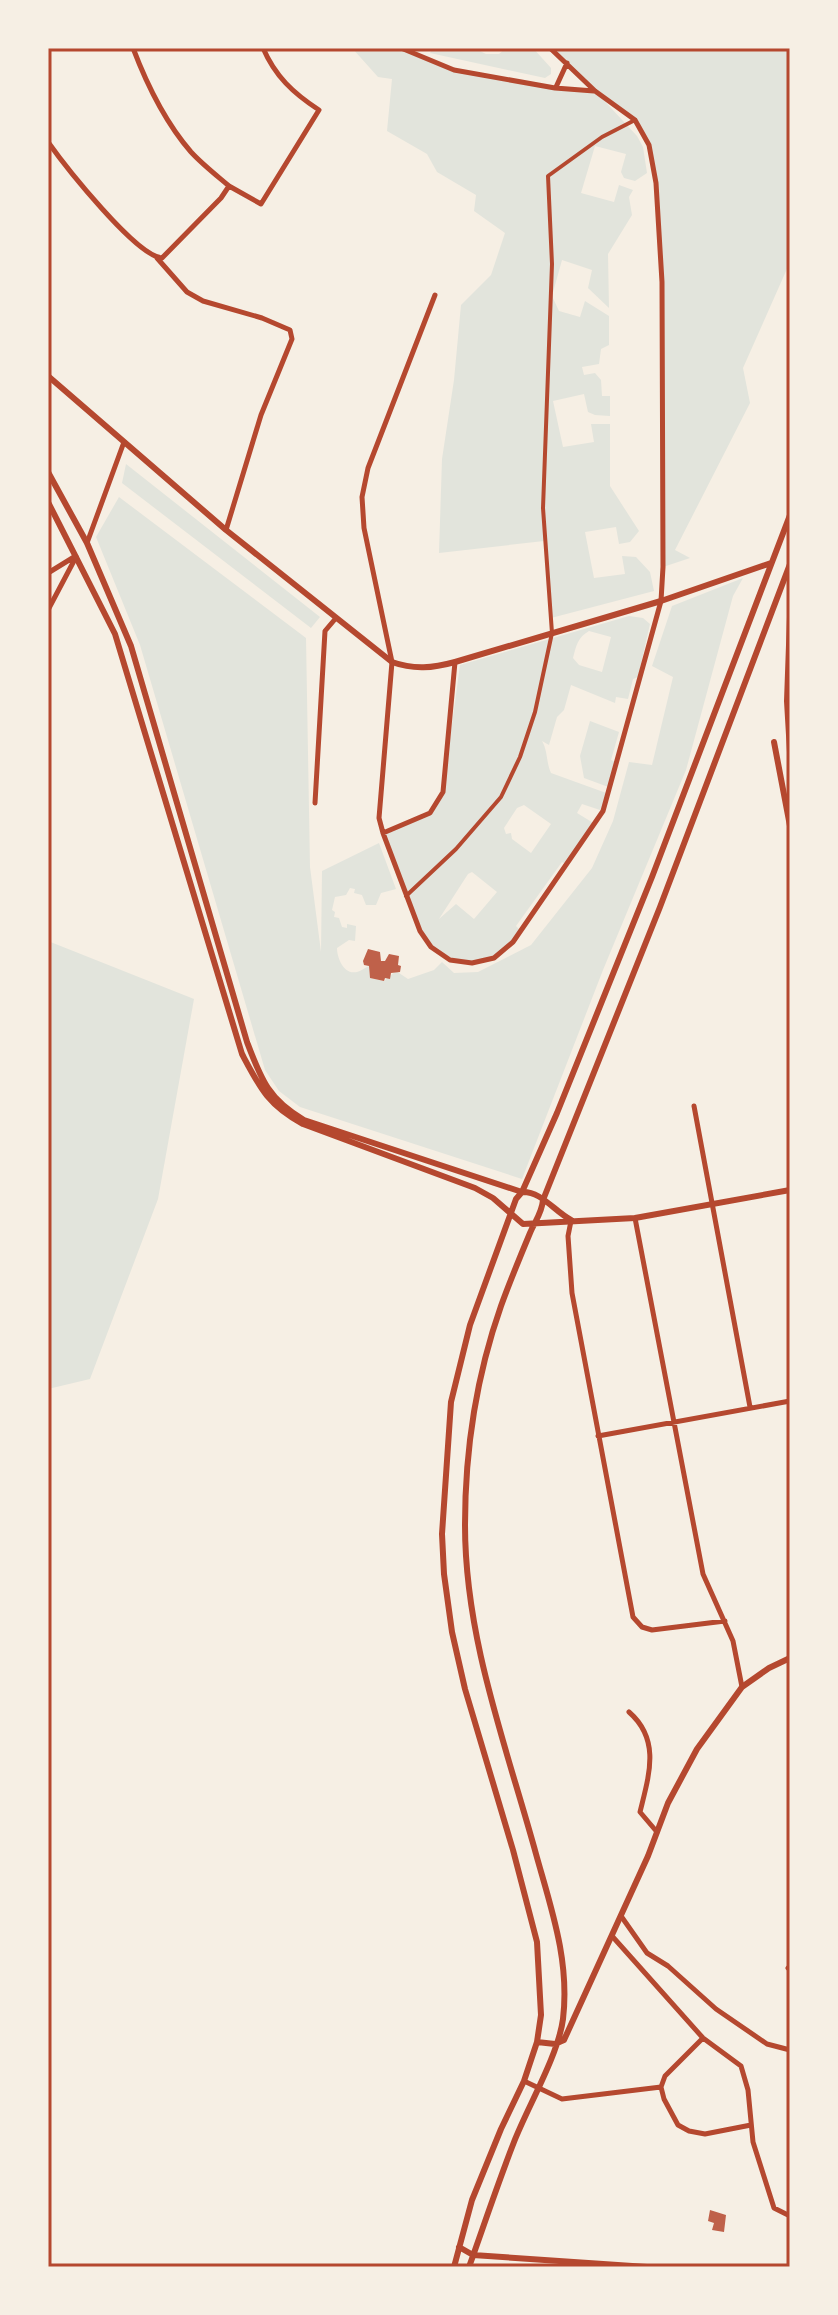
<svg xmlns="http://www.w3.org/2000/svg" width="838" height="2315" font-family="Signika,sans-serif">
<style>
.green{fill:#e2e4dc;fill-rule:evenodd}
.building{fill:#bf614a}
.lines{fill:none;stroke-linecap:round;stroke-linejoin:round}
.pedestrian{stroke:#b5482f;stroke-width:4}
.minor{stroke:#b5482f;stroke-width:5}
.tertiary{stroke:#b5482f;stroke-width:6}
.neatline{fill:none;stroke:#b5482f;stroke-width:3}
</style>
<rect width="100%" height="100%" fill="#f6efe4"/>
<path class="green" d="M352 48H401L454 70 555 88 594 91 550 48H790V262L743 368 750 403 675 550 690 558 663 567 662 282 656 183 649 145 636 120 599 95 637 136 643 147 647 173 635 181 624 178 621 172 626 154 595 146 581 193 614 202 619 185 633 190 629 197 632 215 608 254 609 308 588 288 592 270 562 260 552 296 559 311 580 317 585 301 609 316V345L601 349 599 364 582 367 584 375 595 373 601 380 602 396H610V416L595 415 588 412 584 394 553 401 563 447 594 442 591 424H610V486L639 531 630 542 619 544 616 527 585 532 594 578 625 574 622 556 636 557 650 572 654 591 551 618 544 541 439 553 442 459 454 380 461 305 491 275 505 233 474 211 476 195 437 172 427 154 387 131 392 79 378 77Z
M433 48H474L486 54H499L506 48H533L551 68V74L545 78 430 53Z
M126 464 320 617 311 628 122 483Z
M119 497 306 638 310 867 321 952 322 871 379 843 396 889 381 893 376 905H366L362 895 354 893 355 889 350 888 346 895 335 897 332 910 335 912 334 917 339 918 342 927 347 928V924L356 926 355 941 349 940 337 948C337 957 343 975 357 972 361 971 364 968 369 966L370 978 384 981 396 971 408 979 434 970 442 962 454 973 478 972 531 945 592 868 613 821 629 762 652 765 673 677 652 666 672 606 743 578 733 596 686 770 603 970 522 1179 300 1107 279 1091 265 1070 140 645 96 537Z
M629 616 643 618 650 624 638 677 633 679 628 699 616 697 615 703 571 685 564 710 557 717 549 745 542 741C548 751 546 762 551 773L609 794 603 811 582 804 577 813 595 824 567 865 562 862 516 926 521 931 494 958 472 963 450 960 431 947 419 929 383 833 430 813 443 791 460 665ZM589 631 611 637 602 672 579 665 573 658C576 646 578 637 589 631ZM524 805 551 824 531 853 512 839 511 833 506 834 504 828 517 808ZM472 872 497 892 474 919 456 904 439 919 468 874Z
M590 721 619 732 611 760 618 763 611 788 584 778 580 756Z
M48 941 194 999 158 1199 90 1379 48 1389Z"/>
<path class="building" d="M368 949 380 952 381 961H385L389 954 399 956 398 965 401 966 400 972 391 973 390 979 385 978 384 981 370 978 369 966 364 965 363 961Z
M710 2210 726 2215 724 2232 712 2230 714 2223 708 2221Z"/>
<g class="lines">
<path class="pedestrian" d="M406 896 456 849 501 797 520 757 535 712 552 633 543 508 552 264 548 176 602 137 635 120"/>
<path class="minor" d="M401 48 454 70 555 88 594 91
M556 87 567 63
M48 142C65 166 136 256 162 258L221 198 229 186C216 175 202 164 191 152 165 122 147 85 133 48
M229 186 261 204 319 110C293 93 275 76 263 48
M157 258 187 292 203 301 262 318 290 330 292 339 261 415 226 530
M435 295 368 468 362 497 364 528 392 662 379 818 383 833 420 931 431 947 450 960 472 963 494 958 513 942 603 811 661 601 663 567 662 282 656 183 649 145 635 120 595 91 550 48
M87 543 124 442
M48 573 74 557
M48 610 76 557
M315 803 325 631 336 618
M383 833 430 813 443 792 455 662
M694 1106 750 1407
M635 1218 703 1574 733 1641 742 1687
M571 1221 568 1236 572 1293 633 1617 642 1627 652 1630 725 1621
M598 1436 790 1401
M629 1712C661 1740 649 1775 640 1812L657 1832
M621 1916 647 1953 668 1966 716 2009 767 2044 790 2050
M612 1936 703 2038 741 2066 748 2090 753 2142 774 2208 790 2216
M788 1968 790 1970
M703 2038 665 2076 661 2087 664 2099 678 2125 689 2131 705 2134 751 2125
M524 2081 562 2099 661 2087"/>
<path class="tertiary" d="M48 376 226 530 392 662C414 670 433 668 455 662L661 601 771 563
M48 472 87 543 131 646 247 1042C261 1079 268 1099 304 1120L522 1192 557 1113 652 877 790 515
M48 502 115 634 242 1054C260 1088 268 1105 303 1124L475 1188 493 1198 523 1224 635 1218 790 1190
M790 617 787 701 790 752
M774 742 790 826
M537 2042 555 2044 564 2040 648 1856 668 1803 697 1749 742 1687 769 1668 790 1658
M459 2247 473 2255 647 2267
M454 2267 472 2200 501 2129 524 2081 537 2042 541 2015 537 1942 513 1850 465 1689 452 1632 444 1574 442 1534 451 1402 470 1325 516 1199 522 1192C541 1191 554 1211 571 1220
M469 2267C484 2225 498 2183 514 2142 528 2106 558 2056 563 2019 570 1961 551 1908 536 1854 506 1745 465 1639 465 1525 465 1450 476 1377 501 1306 510 1281 520 1257 530 1233 535 1221 542 1213 543 1200L660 907 790 564"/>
</g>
<rect width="838" height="2315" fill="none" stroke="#f6efe4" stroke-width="100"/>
<rect x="50" y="50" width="738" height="2215" class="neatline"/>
</svg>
